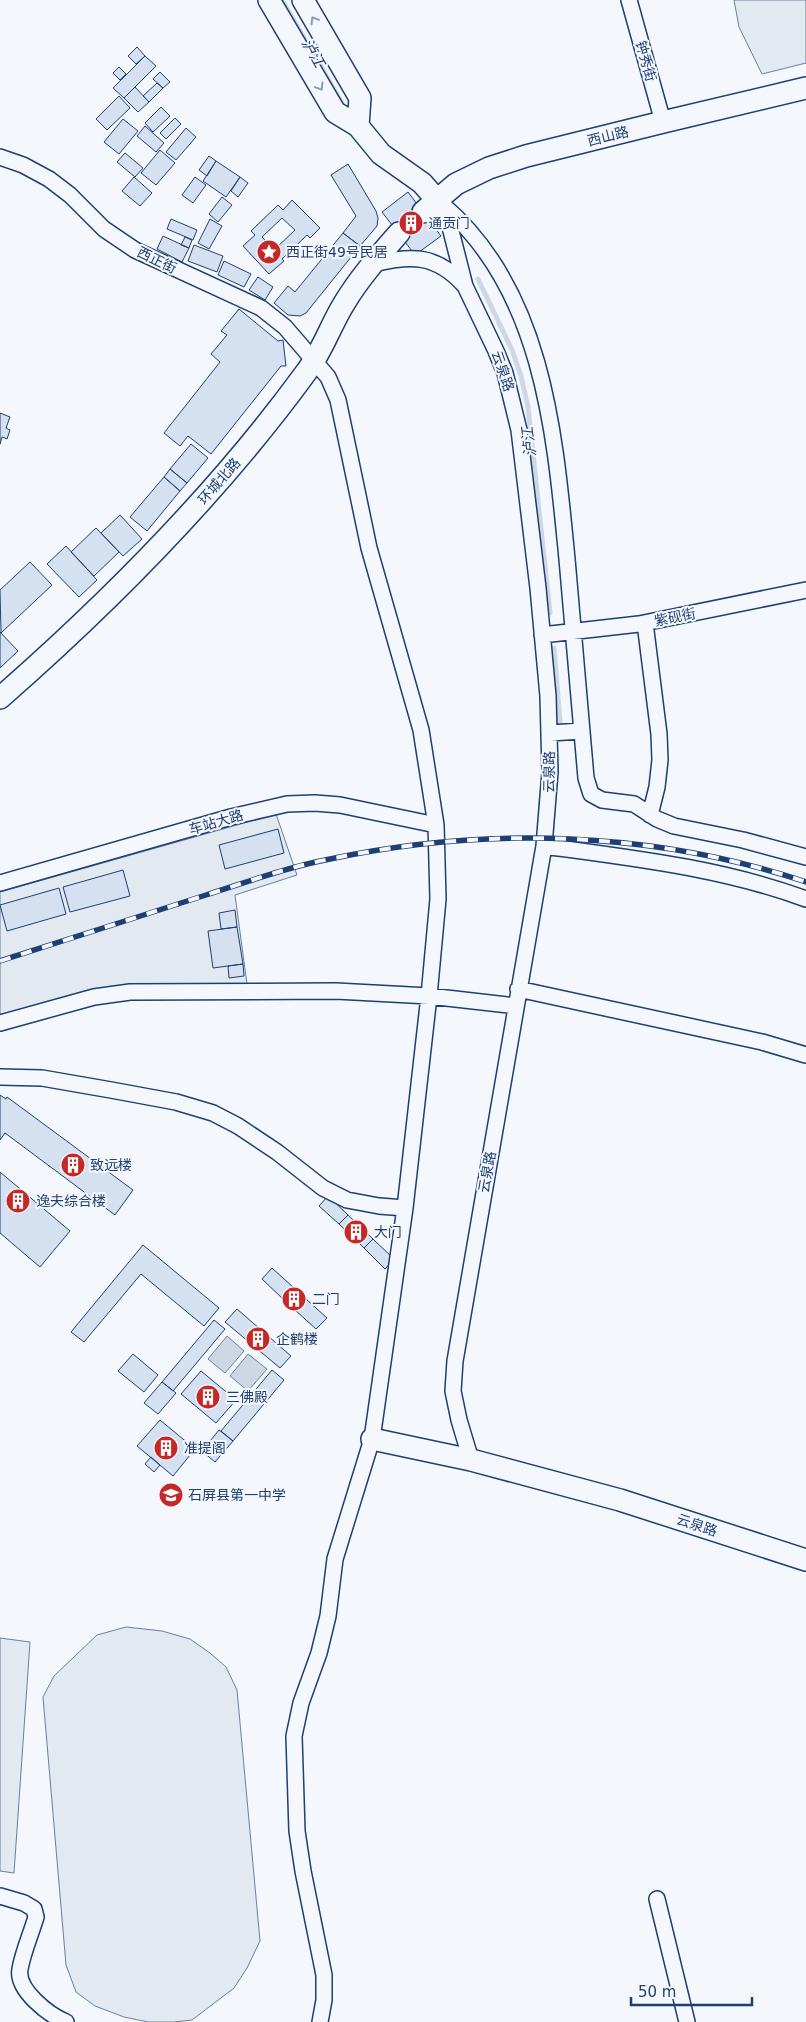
<svg xmlns="http://www.w3.org/2000/svg" width="806" height="2022" font-family="'DejaVu Sans','Noto Sans SC',sans-serif">
<style>
.green{fill:#e3e9f0;stroke:#687fa3}
.water{fill:#cfd7e4;stroke:#687fa3}
.lines{fill:none;stroke-linecap:round;stroke-linejoin:round}
.stream{stroke:#cfd7e4;stroke-width:5}
.building{fill:#d5e0f0;stroke:#1d3f73;fill-rule:evenodd}
.secondary-tunnel{stroke:#c9d2e0;stroke-width:21;stroke-dasharray:21 11;stroke-linecap:butt}
.street-casing{stroke:#1d3f73;stroke-width:18}
.secondary-casing{stroke:#1d3f73;stroke-width:24}
.street{stroke:#f4f7fb;stroke-width:15}
.secondary{stroke:#f4f7fb;stroke-width:21}
.rail-casing{stroke:#1d3f73;stroke-width:5.5}
.rail{stroke:#f4f7fb;stroke-width:4;stroke-dasharray:11;stroke-linecap:butt}
.oneway{stroke:#889bb7}
.labels{text-anchor:middle;stroke-width:4;stroke-linejoin:round;paint-order:stroke}
.street-label{font-size:14px;fill:#1d3f73;stroke:#f4f7fb}
.poi-label{font-size:14px;fill:#1d3f73;stroke:#f4f7fb;text-anchor:start}
.water-label{font-size:15px;font-style:italic;fill:#1d3f73;stroke:#f4f7fb}
</style>
<rect width="100%" height="100%" fill="#f4f7fb"/>
<path class="green" d="M734 0H806V63L762 74 739 27Z
M276 814 297 875 235 895 249 999 87 992 0 1019V892Z
M126 1627 162 1631 190 1639 210 1653 226 1667 237 1690 260 1941 247 1968 234 1988 192 2020 174 2022H148L124 2017 95 2006 76 1992 66 1965 43 1697 54 1676 97 1635Z
M0 1638 30 1642 14 1873 0 1871Z"/>
<path class="water" d="M227 1336 244 1351 225 1373 208 1359Z
M248 1354 267 1369 248 1391 230 1376Z"/>
<g class="lines">
<path class="stream" d="M282 0 342 103
M478 279 512 350 521 376 528 407 550 613
M554 648 560 722"/>
</g>
<path class="building" d="M137 47 145 56 136 64 128 56Z
M145 56 156 66 124 98 113 88Z
M119 67 126 74 120 80 113 73Z
M160 72 170 82 163 88 153 79Z
M157 83 163 88 149 102 143 96Z
M135 87 149 102 138 112 124 98Z
M119 96 130 108 107 130 96 119Z
M161 107 170 116 153 132 145 123Z
M175 118 181 124 166 139 160 133Z
M123 119 138 131 119 154 104 142Z
M145 126 164 143 156 152 137 136Z
M186 128 196 137 176 160 166 152Z
M160 150 175 163 156 185 141 173Z
M125 153 143 168 135 177 117 162Z
M209 156 216 161 207 176 199 170Z
M216 161 240 177 226 197 203 181Z
M348 164 376 211 378 218 377 226 360 246 343 233 356 216 331 175Z
M134 177 152 193 140 206 122 191Z
M195 177 206 185 193 203 182 195Z
M240 177 248 183 238 197 231 191Z
M408 192 441 236 415 255 382 212Z
M222 197 232 205 218 222 209 214Z
M292 200 320 228 310 238 307 235 282 259 284 261 269 274 243 246 255 235 251 231 278 205 283 210ZM282 218 295 230 274 250 262 237Z
M171 219 197 230 193 240 167 229Z
M210 219 222 226 209 249 198 243Z
M343 233 360 246 306 313 300 316 288 315 274 303 288 286 295 292Z
M163 236 189 248 182 262 157 249Z
M185 237 192 240 189 248 181 245Z
M194 245 223 256 217 272 188 261Z
M224 261 251 274 244 287 218 275Z
M258 277 273 287 265 300 249 290Z
M239 309 278 341 283 340 286 366H281L211 454 188 436 180 446 164 433 220 362 211 354 227 335 221 331Z
M0 413 10 417 6 428 10 430 7 439 2 437 0 444Z
M191 444 208 458 187 483 170 469Z
M170 469 187 483 180 491 164 477Z
M164 477 180 491 147 531 130 517Z
M120 515 142 539 123 556 101 533Z
M96 528 119 552 94 576 71 552Z
M66 546 97 580 79 597 47 564Z
M30 562 52 585 1 633 0 590Z
M0 632 18 651 0 668Z
M278 829 284 853 225 869 219 845Z
M123 870 130 896 70 912 63 887Z
M59 888 66 914 7 931 0 905Z
M235 910 237 927 221 929 219 913Z
M237 927 243 964 213 968 208 931Z
M243 964 244 976 229 978 228 966Z
M0 1095 6 1099 7 1097 133 1190 115 1215 5 1133 0 1140Z
M0 1172 70 1231 40 1267 0 1233Z
M328 1196 348 1215 339 1224 319 1206Z
M348 1215 373 1239 364 1248 339 1224Z
M373 1239 394 1259 385 1269 364 1248Z
M143 1245 219 1308 204 1326 141 1274 84 1342 71 1332Z
M272 1268 294 1288 283 1299 262 1279Z
M294 1288 305 1298 295 1310 283 1299Z
M305 1298 327 1318 316 1329 295 1310Z
M237 1309 291 1356 280 1368 225 1322Z
M214 1320 225 1329 173 1391 162 1382Z
M133 1354 158 1375 144 1392 118 1371Z
M272 1370 284 1380 233 1441 221 1431Z
M201 1371 236 1400 216 1423 181 1394Z
M162 1382 176 1393 158 1414 144 1403Z
M160 1420 195 1449 173 1476 137 1446Z
M219 1430 233 1441 215 1462 202 1451Z
M151 1457 160 1465 154 1472 145 1464Z"/>
<g class="lines">
<path class="secondary-tunnel" d="M399 233 423 212"/>
<defs>
<path id="street" d="M629 0 663 122
M0 157 23 165 49 179 70 195 104 229 135 250 261 308 285 327 328 377 338 400 369 548 421 730 436 825 438 899 429 996 405 1208 372 1439 335 1559 328 1616 319 1653 301 1703 294 1736 297 1831 303 1871 324 1975V2000L320 2022
M437 200 450 227 465 286 496 351 505 373 519 430 538 588 548 696 550 772 544 846 455 1361 453 1391 459 1420 471 1460
M443 205C544 291 555 436 567 559 574 632 580 705 586 778L591 794 602 800 634 804 657 819 674 826 743 840 806 857
M373 264C411 255 436 254 464 285
M645 623 659 734 660 760 657 787 650 815
M542 635 639 624 806 590
M550 733 582 731
M544 846C632 858 722 868 806 899
M0 883 231 817 287 804 315 803 340 805 436 825
M518 989 762 1042 806 1055
M0 1023 94 997 130 992 336 991 429 996 516 1006
M0 1077 42 1078 111 1090 176 1102 213 1113 238 1126 277 1152 323 1188 347 1200 379 1206 405 1208
M0 1896 24 1903 34 1909 36 1917C31 1934 23 1952 20 1969 16 1990 49 2015 66 2022
M657 1899 687 2022"/>
<path id="secondary" d="M269 0 335 112 358 126 381 154 422 183 437 200
M303 0 360 98 358 126
M423 212 456 184 489 168 526 156 663 122 806 88
M0 698C113 599 219 492 307 371 323 350 331 324 345 302 360 277 380 255 399 233
M372 1439 471 1460 620 1500 806 1560"/>
</defs>
<use href="#street" class="street-casing"/>
<use href="#secondary" class="secondary-casing"/>
<use href="#street" class="street"/>
<use href="#secondary" class="secondary"/>
<defs>
<path id="rail" d="M0 961C69 939 137 917 206 895 247 882 288 867 330 859 487 826 654 831 806 882"/>
</defs>
<use href="#rail" class="rail-casing"/>
<use href="#rail" class="rail"/>
</g>
<defs><path id="oneway-chevron" d="M-2-3.5L2.5 0L-2 3.5" fill="none" stroke-width="1.6" stroke-linecap="round" stroke-linejoin="round" transform="scale(1.25)"/></defs>
<g class="oneway">
<use href="#oneway-chevron" transform="translate(314 20) rotate(-121)"/>
<use href="#oneway-chevron" transform="translate(320 87) rotate(59)"/>
</g>
<defs>
<symbol id="building-disc" viewBox="-11 -11 22 22"><circle r="9.5" fill="#c62828" stroke="#f4f7fb"/><path d="M-4-6H4V6H1V3H-1V6H-4ZM-2.5-4.3h1.7v1.8h-1.7ZM.8-4.3h1.7v1.8H.8ZM-2.5-1h1.7V.8h-1.7ZM.8-1h1.7V.8H.8Z" fill="#fff"/></symbol>
<symbol id="sight-disc" viewBox="-11 -11 22 22"><circle r="9.5" fill="#c62828" stroke="#f4f7fb"/><path d="M0-6L1.8-2.2L6-1.7L2.9 1.2L3.7 5.4L0 3.3L-3.7 5.4L-2.9 1.2L-6-1.7L-1.8-2.2Z" fill="#fff"/></symbol>
<symbol id="school-disc" viewBox="-11 -11 22 22"><circle r="9.5" fill="#c62828" stroke="#f4f7fb"/><path d="M0-5L7-2L0 1L-7-2ZM-4 1L0 2.5L4 1V4Q0 6-4 4Z" fill="#fff"/></symbol>
</defs>
<g fill-rule="evenodd">
<use href="#building-disc" x="397" y="209" width="28" height="28"/>
<use href="#sight-disc" x="255" y="238" width="28" height="28"/>
<use href="#building-disc" x="59" y="1151" width="28" height="28"/>
<use href="#building-disc" x="4" y="1187" width="28" height="28"/>
<use href="#building-disc" x="342" y="1218" width="28" height="28"/>
<use href="#building-disc" x="280" y="1285" width="28" height="28"/>
<use href="#building-disc" x="244" y="1325" width="28" height="28"/>
<use href="#building-disc" x="194" y="1383" width="28" height="28"/>
<use href="#building-disc" x="152" y="1434" width="28" height="28"/>
<use href="#school-disc" x="157" y="1481" width="28" height="28"/>
</g>
<g class="labels">
<g class="street-label">
<text transform="translate(646 61) rotate(74)" y="5">钟秀街</text>
<text transform="translate(608 136) rotate(-14)" y="5">西山路</text>
<text transform="translate(157 260) rotate(26)" y="5">西正街</text>
<text transform="translate(503 371) rotate(71)" y="5">云泉路</text>
<text transform="translate(219 481) rotate(-49)" y="5">环城北路</text>
<text transform="translate(675 617) rotate(-11)" y="5">紫砚街</text>
<text transform="translate(549 772) rotate(-89)" y="5">云泉路</text>
<text transform="translate(216 822) rotate(-16)" y="5">车站大路</text>
<text transform="translate(487 1172) rotate(-80)" y="5">云泉路</text>
<text transform="translate(697 1525) rotate(18)" y="5">云泉路</text>
</g>
<g class="poi-label">
<text x="428" y="228">通贡门</text>
<text x="286" y="257">西正街49号民居</text>
<text x="90" y="1170">致远楼</text>
<text x="36" y="1206">逸夫综合楼</text>
<text x="374" y="1237">大门</text>
<text x="312" y="1304">二门</text>
<text x="276" y="1344">企鹤楼</text>
<text x="226" y="1402">三佛殿</text>
<text x="184" y="1453">准提阁</text>
<text x="188" y="1500">石屏县第一中学</text>
</g>
<g class="water-label">
<text transform="translate(313 53) rotate(60)" y="5">泸江</text>
<text transform="translate(529 442) rotate(-97)" y="5">泸江</text>
</g>
</g>
<path d="M631 1997v8h121v-8" fill="none" stroke="#1d3f73" stroke-width="2.5"/>
<text x="638" y="1997" font-size="15" fill="#1d3f73" stroke="#f4f7fb" stroke-width="4" paint-order="stroke">50 m</text>
</svg>
